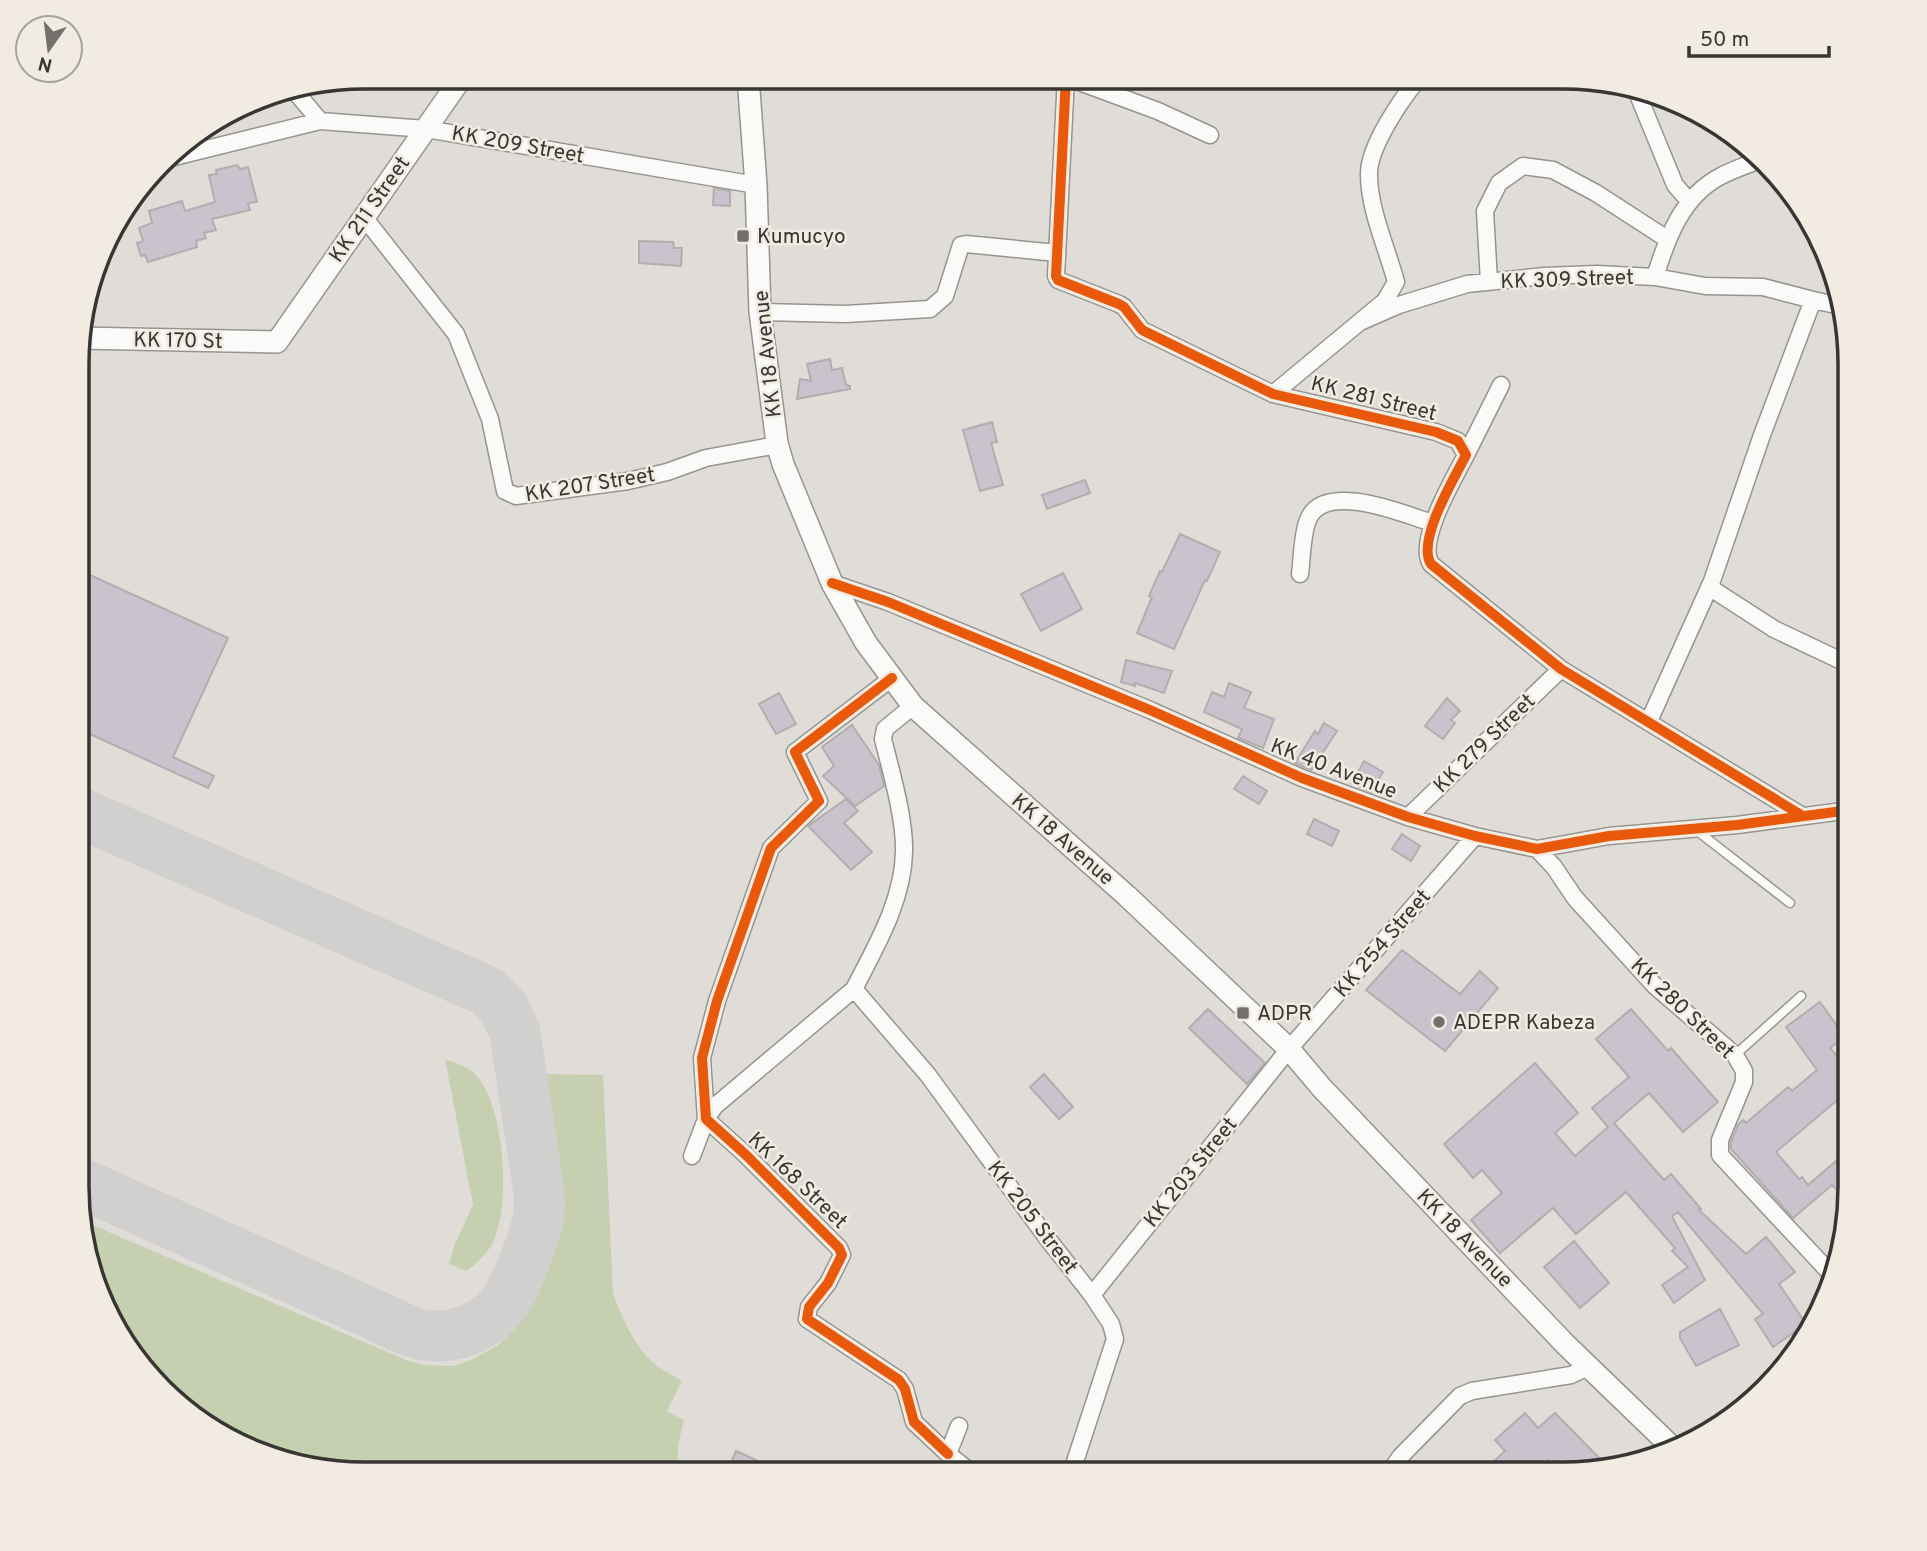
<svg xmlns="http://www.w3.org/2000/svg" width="1927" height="1551" font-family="Overpass,sans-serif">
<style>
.green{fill:#c6d0b0}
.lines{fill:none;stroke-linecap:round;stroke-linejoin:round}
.taxiway{stroke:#d2d0ce;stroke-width:51}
.building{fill:#cac2cc;stroke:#b0aeae;stroke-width:2}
.lane-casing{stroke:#969490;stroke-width:11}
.street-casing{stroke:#969490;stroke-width:19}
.secondary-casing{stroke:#969490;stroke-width:24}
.lane{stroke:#fafaf9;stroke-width:8}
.street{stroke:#fafaf9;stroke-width:16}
.secondary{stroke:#fafaf9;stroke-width:21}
.cycleway-casing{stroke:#f1ebe2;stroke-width:15}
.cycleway{stroke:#e8590c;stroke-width:10}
.poi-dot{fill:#73706c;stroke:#f1ebe2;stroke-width:2.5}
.labels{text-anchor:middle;stroke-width:5;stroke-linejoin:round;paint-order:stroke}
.street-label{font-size:21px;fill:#383632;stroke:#f1ebe2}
.poi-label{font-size:21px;fill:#383632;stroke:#f1ebe2;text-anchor:start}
.rim{fill:none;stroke:#383632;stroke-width:3.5}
</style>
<rect width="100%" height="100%" fill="#e0ddd8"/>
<path class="green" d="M445 1059C455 1063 467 1066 474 1073 505 1103 512 1207 492 1244 486 1255 476 1264 466 1271L449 1264 454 1246 473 1205Z
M542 1074 603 1075 613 1293C622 1318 635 1348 657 1366 665 1371 674 1376 682 1381L667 1411 684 1420C680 1438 672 1458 684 1474L345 1473 254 1452 174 1403 106 1314 81 1220 406 1360 424 1365 455 1366 473 1359 498 1345 516 1327 554 1250 562 1231 561 1208Z"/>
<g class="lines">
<path class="taxiway" d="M78 1182 379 1317C396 1325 416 1336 435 1336 458 1337 483 1326 499 1309 513 1295 534 1240 538 1219 540 1211 539 1201 539 1192L515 1033 504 1008 487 991 78 812"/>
</g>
<path class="building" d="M237 165 240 169 248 167 257 202 248 203 250 210 212 219 216 230 204 233 206 238 196 241 197 247 148 262 145 255 141 256 137 243 143 241 139 228 152 223 149 211 182 201 185 211 215 202 209 175 217 174 216 170Z
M714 188 730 191V206L713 205Z
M639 241 673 242 674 248H682L681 266 639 263Z
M830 359 832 370 842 368 846 385 850 386V389L797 399 800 379 811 381 807 364Z
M992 422 997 442 991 443 1003 485 980 491 963 430Z
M1085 480 1090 493 1047 509 1042 495Z
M1180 534 1220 552 1207 581 1205 580 1174 649 1137 633 1152 597 1149 596 1160 571 1162 572Z
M79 570 228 638 173 757 214 776 208 788 79 729Z
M1063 573 1082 609 1041 631 1021 594Z
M1126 660 1172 671 1164 693 1135 683V686L1121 682Z
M1229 683 1251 692 1244 708 1274 719 1263 748 1238 738 1242 729 1204 712 1212 692 1224 697Z
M779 693 796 724 776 734 759 704Z
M1447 698 1460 711 1451 720 1455 723 1443 739 1425 726Z
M1324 723 1337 731 1311 770 1295 763 1315 731 1318 734Z
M852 725 879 765 884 786 855 806 823 776 834 766 822 747Z
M1364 761 1383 772 1371 792 1352 783Z
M1243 776 1267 791 1259 804 1234 789Z
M846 799 858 811 844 823 872 852 851 870 808 826Z
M1314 819 1339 831 1332 846 1307 834Z
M1402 834 1420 846 1411 861 1392 849Z
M1402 950 1460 994 1480 971 1498 988 1445 1051 1366 990Z
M1820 1002 1845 1037 1830 1048 1849 1070V1084L1838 1094 1841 1097 1776 1152 1799 1179 1802 1177 1808 1185 1849 1150V1177L1836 1189 1832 1185 1793 1218 1731 1149V1142L1738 1125 1743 1120 1746 1123 1788 1087 1792 1091 1817 1070 1786 1027Z
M1208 1009 1265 1063 1247 1084 1189 1028Z
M1631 1009 1668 1051 1671 1048 1718 1102 1683 1132 1649 1093 1614 1123 1664 1180 1671 1174 1701 1209 1699 1210 1746 1254 1766 1237 1795 1272 1779 1284 1806 1324 1773 1347 1755 1319 1763 1314 1678 1212 1672 1216 1705 1280 1674 1303 1662 1285 1688 1267 1672 1251 1675 1248 1626 1192 1576 1234 1553 1208 1500 1253 1471 1220 1502 1193 1482 1170 1473 1178 1444 1144 1535 1063 1578 1113 1555 1133 1575 1156 1608 1127 1592 1108 1629 1077 1596 1039Z
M1044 1074 1073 1107 1059 1119 1030 1087Z
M1574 1241 1609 1283 1580 1308 1544 1267Z
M1720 1309 1739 1345 1696 1366 1680 1338V1332Z
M1525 1413 1538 1428 1555 1413 1606 1465 1561 1474 1548 1460 1532 1474H1480L1505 1451 1495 1440Z
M736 1451 787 1474H726Z"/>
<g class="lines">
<defs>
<path id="lane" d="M1696 830 1790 903
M1735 1055 1801 996"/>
<path id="street" d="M1066 77 1056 276 1058 280 1119 304 1124 307 1142 330 1273 394 1436 432 1458 441 1466 455C1455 477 1416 541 1431 564L1561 669 1801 815
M1066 77 1158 111 1210 135
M293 89 320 121 426 129 756 185
M1636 90 1675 185 1689 201
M166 159 320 121
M363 216 456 334 490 419 505 491 516 496 628 481 667 472 706 458 777 445
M1489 282 1485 211 1499 183 1523 166 1553 170 1596 193 1667 239
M1813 300 1836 305
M760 312 845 314 930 309 945 296 961 245 966 244 1057 253
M1360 322 1399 305 1467 284 1545 276 1597 274 1655 277C1667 238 1682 196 1721 176 1734 169 1748 165 1761 159
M1273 394 1385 301 1396 282C1387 248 1368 207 1369 172 1370 145 1402 98 1419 78
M1466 455 1501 385
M1300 574C1302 559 1302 534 1308 520 1323 480 1404 514 1432 523
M832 583 888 602 1150 710 1302 778 1408 817 1475 836 1537 849 1609 836 1737 825 1850 810
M1709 587 1774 629 1850 665
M892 678 795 752 819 801 771 848 717 1001 702 1058 706 1119 746 1155 839 1248 842 1255 828 1283 809 1307 807 1319 899 1380 905 1389 914 1422 948 1454
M913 706 885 729 883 739C891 771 905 819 904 852 903 901 876 946 854 989L928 1075 1047 1238 1092 1295 1111 1324 1115 1339 1071 1474
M1649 721 1712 581 1762 435 1813 300 1763 287 1705 286 1655 277
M1408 817 1561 669
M1537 849 1554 867 1575 898 1655 986 1735 1055 1744 1071V1082L1720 1140V1155L1833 1276
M692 1156 706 1119 715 1106 854 989
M1092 1295 1289 1049 1475 836
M959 1426 948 1454 973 1474
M1388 1474 1401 1456 1460 1396 1472 1391 1571 1375 1588 1367"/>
<path id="secondary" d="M748 77 756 185 760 312 777 443 783 464 832 583 866 643 913 706 1127 896 1289 1049 1321 1087 1565 1344 1675 1450
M79 338 277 342 462 77"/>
</defs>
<use href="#lane" class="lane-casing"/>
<use href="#street" class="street-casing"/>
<use href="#secondary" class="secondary-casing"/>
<use href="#lane" class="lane"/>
<use href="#street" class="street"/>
<use href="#secondary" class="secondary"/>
<defs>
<path id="cycleway" d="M1066 77 1056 276 1058 280 1119 304 1124 307 1142 330 1273 394 1436 432 1458 441 1466 455C1455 477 1416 541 1431 564L1561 669 1801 815
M832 583 888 602 1150 710 1302 778 1408 817 1475 836 1537 849 1609 836 1737 825 1850 810
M892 678 795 752 819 801 771 848 717 1001 702 1058 706 1119 746 1155 839 1248 842 1255 828 1283 809 1307 807 1319 899 1380 905 1389 914 1422 948 1454"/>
</defs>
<use href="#cycleway" class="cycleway-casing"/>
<use href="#cycleway" class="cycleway"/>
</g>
<g class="poi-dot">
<rect x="736" y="229" width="14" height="14" rx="3.5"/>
<rect x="1236" y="1006" width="14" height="14" rx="3.5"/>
<circle cx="1439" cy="1022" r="7"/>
</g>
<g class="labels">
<g class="street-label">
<text transform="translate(518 144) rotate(10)" y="7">KK 209 Street</text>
<text transform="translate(369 209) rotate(-55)" y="7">KK 211 Street</text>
<text transform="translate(1567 279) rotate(-2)" y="7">KK 309 Street</text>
<text transform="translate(178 340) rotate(1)" y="7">KK 170 St</text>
<text transform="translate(767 354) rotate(-96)" y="7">KK 18 Avenue</text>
<text transform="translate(1374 398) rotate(14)" y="7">KK 281 Street</text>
<text transform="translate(590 484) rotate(-9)" y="7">KK 207 Street</text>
<text transform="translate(1484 743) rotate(-44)" y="7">KK 279 Street</text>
<text transform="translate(1334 768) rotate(21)" y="7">KK 40 Avenue</text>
<text transform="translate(1063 839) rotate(41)" y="7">KK 18 Avenue</text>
<text transform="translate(1382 943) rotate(-49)" y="7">KK 254 Street</text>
<text transform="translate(1683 1008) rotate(44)" y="7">KK 280 Street</text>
<text transform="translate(1190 1172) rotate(-51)" y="7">KK 203 Street</text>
<text transform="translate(798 1180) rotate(44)" y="7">KK 168 Street</text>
<text transform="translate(1033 1217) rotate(53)" y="7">KK 205 Street</text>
<text transform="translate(1465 1238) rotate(46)" y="7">KK 18 Avenue</text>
</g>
<g class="poi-label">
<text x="757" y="243">Kumucyo</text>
<text x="1257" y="1020">ADPR</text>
<text x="1453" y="1029">ADEPR Kabeza</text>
</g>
</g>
<path d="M0 0H1927V1551H0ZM364 89H1563A275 275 0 0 1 1838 364V1187A275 275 0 0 1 1563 1462H364A275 275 0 0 1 89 1187V364A275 275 0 0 1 364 89Z" fill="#f1ebe2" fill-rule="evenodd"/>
<path class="rim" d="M364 89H1563A275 275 0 0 1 1838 364V1187A275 275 0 0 1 1563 1462H364A275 275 0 0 1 89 1187V364A275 275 0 0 1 364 89Z"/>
<g transform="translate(49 49) rotate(194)"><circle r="33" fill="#f1ebe2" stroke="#a7a39c" stroke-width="2"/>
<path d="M0-5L12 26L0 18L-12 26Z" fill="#73706c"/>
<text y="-10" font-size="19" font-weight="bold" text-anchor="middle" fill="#383632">N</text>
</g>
<path d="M1689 46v10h140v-10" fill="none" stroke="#383632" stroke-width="3.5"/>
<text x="1700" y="46" font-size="21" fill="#383632" stroke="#f1ebe2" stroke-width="5" paint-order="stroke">50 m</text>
</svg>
